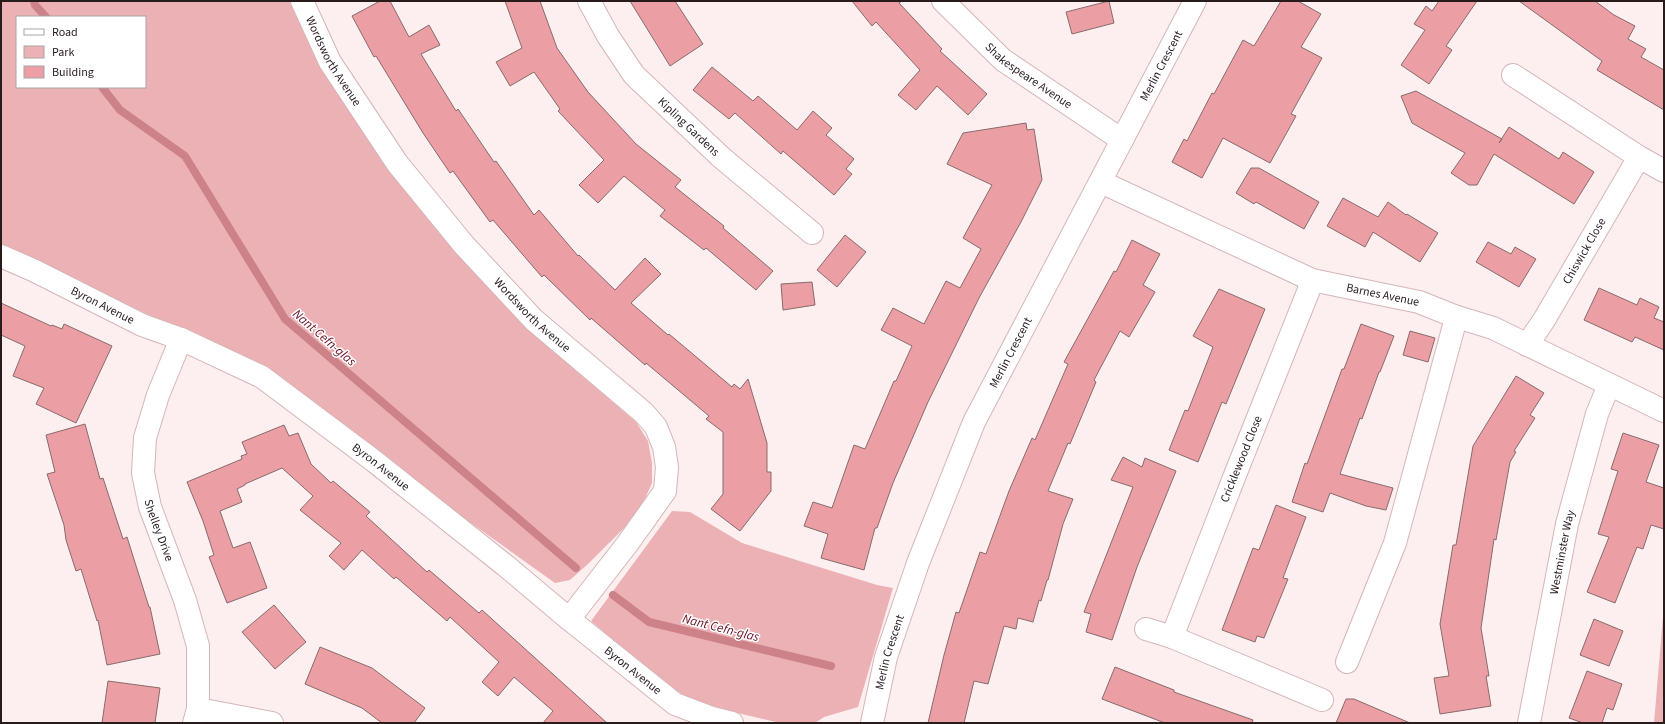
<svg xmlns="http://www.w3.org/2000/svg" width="1665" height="724" font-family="'Source Sans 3',sans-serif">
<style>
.green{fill:#ecb1b4;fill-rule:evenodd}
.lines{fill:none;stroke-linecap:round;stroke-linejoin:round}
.stream{stroke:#cc8288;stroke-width:8}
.building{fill:#eb9ea4;stroke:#886b6c}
.minor-casing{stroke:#d6b5b7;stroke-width:24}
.tertiary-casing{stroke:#d6b5b7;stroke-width:24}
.minor{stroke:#fff;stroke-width:22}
.tertiary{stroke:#fff;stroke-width:22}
.labels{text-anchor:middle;stroke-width:3;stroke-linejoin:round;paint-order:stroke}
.street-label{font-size:12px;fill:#271b1c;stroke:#fff}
.water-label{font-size:13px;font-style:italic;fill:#680e23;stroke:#fff}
</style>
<rect width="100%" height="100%" fill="#fdefef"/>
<path class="green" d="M1 1H291L306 34 509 307 562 359 636 422 648 441 652 463V483L643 503 628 524 588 564 570 580 555 583 422 488 191 334 1 248ZM17 17H145V87H17Z
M672 511 690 512 742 543 877 585 893 588 858 707 824 717 815 723H780L686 701 591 621Z
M1664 605V723H1654Z"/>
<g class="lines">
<path class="stream" d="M34 1 35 5 46 17
M102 87 120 110 185 156 285 319 576 568
M613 595 649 622 831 666"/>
</g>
<path class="building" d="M380 1H390L409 37 429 25 440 45 421 54 456 111 458 109 494 162 496 161 534 215 539 210 578 256 579 255 615 290 645 258 661 274 631 303 668 335 669 334 732 387 734 384 740 389 748 379 767 443V472H771V491L740 531 711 509 723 494V432L706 419 709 416 646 363 645 365 591 318 590 320 544 275 542 277 493 220 490 222 453 171 450 173 423 133 376 56 374 57 352 16Z
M505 1H540L557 48 588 92 636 144 681 180 675 187 724 226 723 228 773 271 756 290 706 248 704 250 660 216 665 210 624 176 598 203 579 185 604 160 558 111 560 109 534 72 510 86 496 62 522 48Z
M630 1H675L703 44 670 66Z
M852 1H902L899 3 942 49 940 51 987 94 968 115 937 86 916 110 898 95 920 70 876 22 872 26Z
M1109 1 1114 23 1072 34 1066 12Z
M1281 1H1298L1321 14 1301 47 1322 58 1291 114 1296 116 1270 163 1223 138 1202 178 1172 162 1184 139 1187 141 1212 93 1214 94 1243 40 1254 46Z
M1439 1H1477L1446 46 1452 50 1429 84 1401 65 1425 30 1414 24 1426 6 1432 11Z
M1519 1H1595L1614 15 1635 26 1628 39 1646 49 1641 57 1664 70V110L1597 70 1602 61Z
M712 67 753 101 758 96 797 130 813 111 832 128 826 135 854 159 846 169 852 174 834 195 783 151 781 154 735 113 729 119 693 90Z
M1416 91 1502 139 1499 143 1509 127 1559 159 1563 152 1594 172 1574 204 1494 154 1477 185H1469L1451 173 1465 153 1412 123 1401 96Z
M1026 123 1027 130 1034 129 1042 180 1021 222 979 298 928 402 893 483 877 528H875L864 570 821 558 828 534 804 526 813 502 832 508 854 445 865 449 894 381H896L912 346 881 330 893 308 924 324 946 281 960 288 981 249 963 238 992 185 947 164 963 133Z
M1251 168H1259L1319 202 1304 229 1256 202 1254 204 1236 193Z
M1343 198 1378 217 1388 202 1406 215 1407 214 1438 233 1420 262 1373 232 1365 247 1327 226Z
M845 235 866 252 837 287 817 270Z
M1132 240 1160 254 1143 285 1155 292 1129 337 1120 331 1094 380 1096 382 1070 444 1068 443 1048 491 1073 499 1063 524 1048 580H1047L1041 601 1039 600 1033 622 1018 618 1016 629 1004 626 988 684 974 681 964 723H928L944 655 956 612 959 613 980 552 986 554 1009 491 1032 438 1035 440 1068 364 1064 362 1114 271 1116 272Z
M1488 242 1511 254 1515 247 1536 259 1519 287 1476 262Z
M812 282 815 305 783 310 781 284Z
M1599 288 1637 305 1640 298 1659 307 1654 318 1664 322V350L1635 337 1632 342 1584 320Z
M1219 289 1265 309 1226 404 1222 402 1198 462 1169 450 1185 410 1188 411 1213 347 1193 336Z
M1 303 51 326 52 325 62 329 64 324 112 346 76 423 36 404 44 388 13 376 25 346 1 335Z
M1361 324 1394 336 1380 372H1379L1362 419 1360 418 1340 474 1393 488 1386 510 1366 506 1330 493 1323 512 1292 502 1305 463 1307 464 1342 369H1344Z
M1410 331 1435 338 1428 362 1403 355Z
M1516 376 1544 393 1530 415 1535 418 1514 451 1516 452 1510 462 1496 540 1494 539 1481 628 1489 676H1486L1491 706 1440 714 1434 678 1449 676 1440 624 1453 545H1456L1473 446Z
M85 424 100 479 103 478 123 539 127 537 149 607H150L160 654 107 665 98 620 97 621 81 569 76 571 66 540 64 525 47 474 55 472 46 435Z
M284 425 289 436 298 433 311 464 331 483 333 481 370 512 366 516 427 572 429 570 479 613 482 610 607 723H543L553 711 514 677 498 696 482 682 499 662 450 617 447 621 396 577 394 579 362 550 344 570 329 556 341 543 300 510 313 496 282 468 245 484V485L237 489 242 502 220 511 233 548 250 542 267 588 227 603 209 557 214 555 203 521 187 482 242 459 241 456 247 454 242 442Z
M1623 433 1659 445 1646 482 1664 488V529L1651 525 1643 549 1637 547 1615 603 1587 592 1609 537 1598 534 1618 471 1611 469Z
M1123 457 1142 467 1145 458 1176 471 1137 567 1112 640 1086 632 1091 614 1084 612 1133 487 1111 480Z
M1276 505 1306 517 1283 578 1288 579 1264 638 1257 636 1255 642 1222 630 1253 548 1259 550Z
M274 605 306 642 275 669 242 632Z
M1594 619 1623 631 1609 666 1580 655Z
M320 647 372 668 425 708 414 723H382L362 708 305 684Z
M1115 667 1174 690V692L1253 720 1252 723H1165L1102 699Z
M1587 671 1622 684 1613 710 1607 708 1602 723H1583L1569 718Z
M108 681 160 688 155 723H102Z
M1346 699H1354L1410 723H1336Z"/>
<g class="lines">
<defs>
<g id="minor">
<path id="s1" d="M302 1 330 62 397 163 464 245 534 320 644 413 656 427 664 447 667 467 665 491 628 543 569 619"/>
<path id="s2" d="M589 1 608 36 634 75 722 158 812 233"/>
<path id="s3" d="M943 1 1003 60 1122 140"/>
<path d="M1513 75 1639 157 1544 320 1527 345"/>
<path d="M1639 157 1664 171"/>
<path id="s4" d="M1101 182 1312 280 1419 302 1454 316 1493 328 1664 411"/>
<path id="s5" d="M1 256 35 271 142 325 181 339 262 377 374 461 506 566 569 619 675 704 712 718 732 723"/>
<path d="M1312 280 1310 287 1235 475 1172 637 1322 700"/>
<path id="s6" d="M181 339 158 395 145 438 143 473 150 507 185 600 198 646V709L194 723"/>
<path d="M1146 629 1172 637"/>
<path d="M1347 662 1395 543 1455 322 1454 316"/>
<path d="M198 709 272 723"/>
<path id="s7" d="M1529 723 1567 524 1597 414 1609 385"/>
</g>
<g id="tertiary">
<path id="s8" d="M872 723 886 657 918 563 974 422 1195 1"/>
</g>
</defs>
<use href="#minor" class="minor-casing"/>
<use href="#tertiary" class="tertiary-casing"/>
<use href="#minor" class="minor"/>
<use href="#tertiary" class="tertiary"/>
</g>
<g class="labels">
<g class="street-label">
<text dy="4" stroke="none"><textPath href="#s1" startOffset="68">Wordsworth Avenue</textPath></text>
<text dy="4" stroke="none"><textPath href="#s8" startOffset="721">Merlin Crescent</textPath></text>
<text dy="4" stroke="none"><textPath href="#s3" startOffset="114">Shakespeare Avenue</textPath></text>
<text dy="4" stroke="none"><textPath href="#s2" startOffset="162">Kipling Gardens</textPath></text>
<text transform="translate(1584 251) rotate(-60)" y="4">Chiswick Close</text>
<text dy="4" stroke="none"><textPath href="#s4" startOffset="305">Barnes Avenue</textPath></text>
<text dy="4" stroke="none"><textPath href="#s5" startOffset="113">Byron Avenue</textPath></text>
<text dy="4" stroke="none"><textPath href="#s1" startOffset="392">Wordsworth Avenue</textPath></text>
<text dy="4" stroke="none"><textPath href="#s8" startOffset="397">Merlin Crescent</textPath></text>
<text transform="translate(1241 459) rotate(-68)" y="4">Cricklewood Close</text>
<text dy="4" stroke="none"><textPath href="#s5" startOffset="437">Byron Avenue</textPath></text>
<text dy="4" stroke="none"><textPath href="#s6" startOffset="200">Shelley Drive</textPath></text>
<text dy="4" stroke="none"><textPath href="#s7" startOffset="174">Westminster Way</textPath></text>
<text dy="4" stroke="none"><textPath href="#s8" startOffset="73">Merlin Crescent</textPath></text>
<text dy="4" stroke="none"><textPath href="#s5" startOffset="761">Byron Avenue</textPath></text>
</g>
<g class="water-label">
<text transform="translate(325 337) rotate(41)" y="5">Nant Cefn-glas</text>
<text transform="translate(721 627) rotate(14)" y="5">Nant Cefn-glas</text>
</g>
</g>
<rect width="1665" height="724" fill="none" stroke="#271b1c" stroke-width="4"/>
<rect x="16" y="16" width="130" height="72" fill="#ffffff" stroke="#a9a4a4"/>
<rect x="24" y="29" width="20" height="6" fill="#ffffff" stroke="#a9a4a4"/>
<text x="52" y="36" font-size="12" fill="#271b1c">Road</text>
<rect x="24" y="46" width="20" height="12" fill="#ecb1b4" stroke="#a9a4a4"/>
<text x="52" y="56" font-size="12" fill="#271b1c">Park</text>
<rect x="24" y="66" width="20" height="12" fill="#eb9ea4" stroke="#a9a4a4"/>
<text x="52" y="76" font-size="12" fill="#271b1c">Building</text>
</svg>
